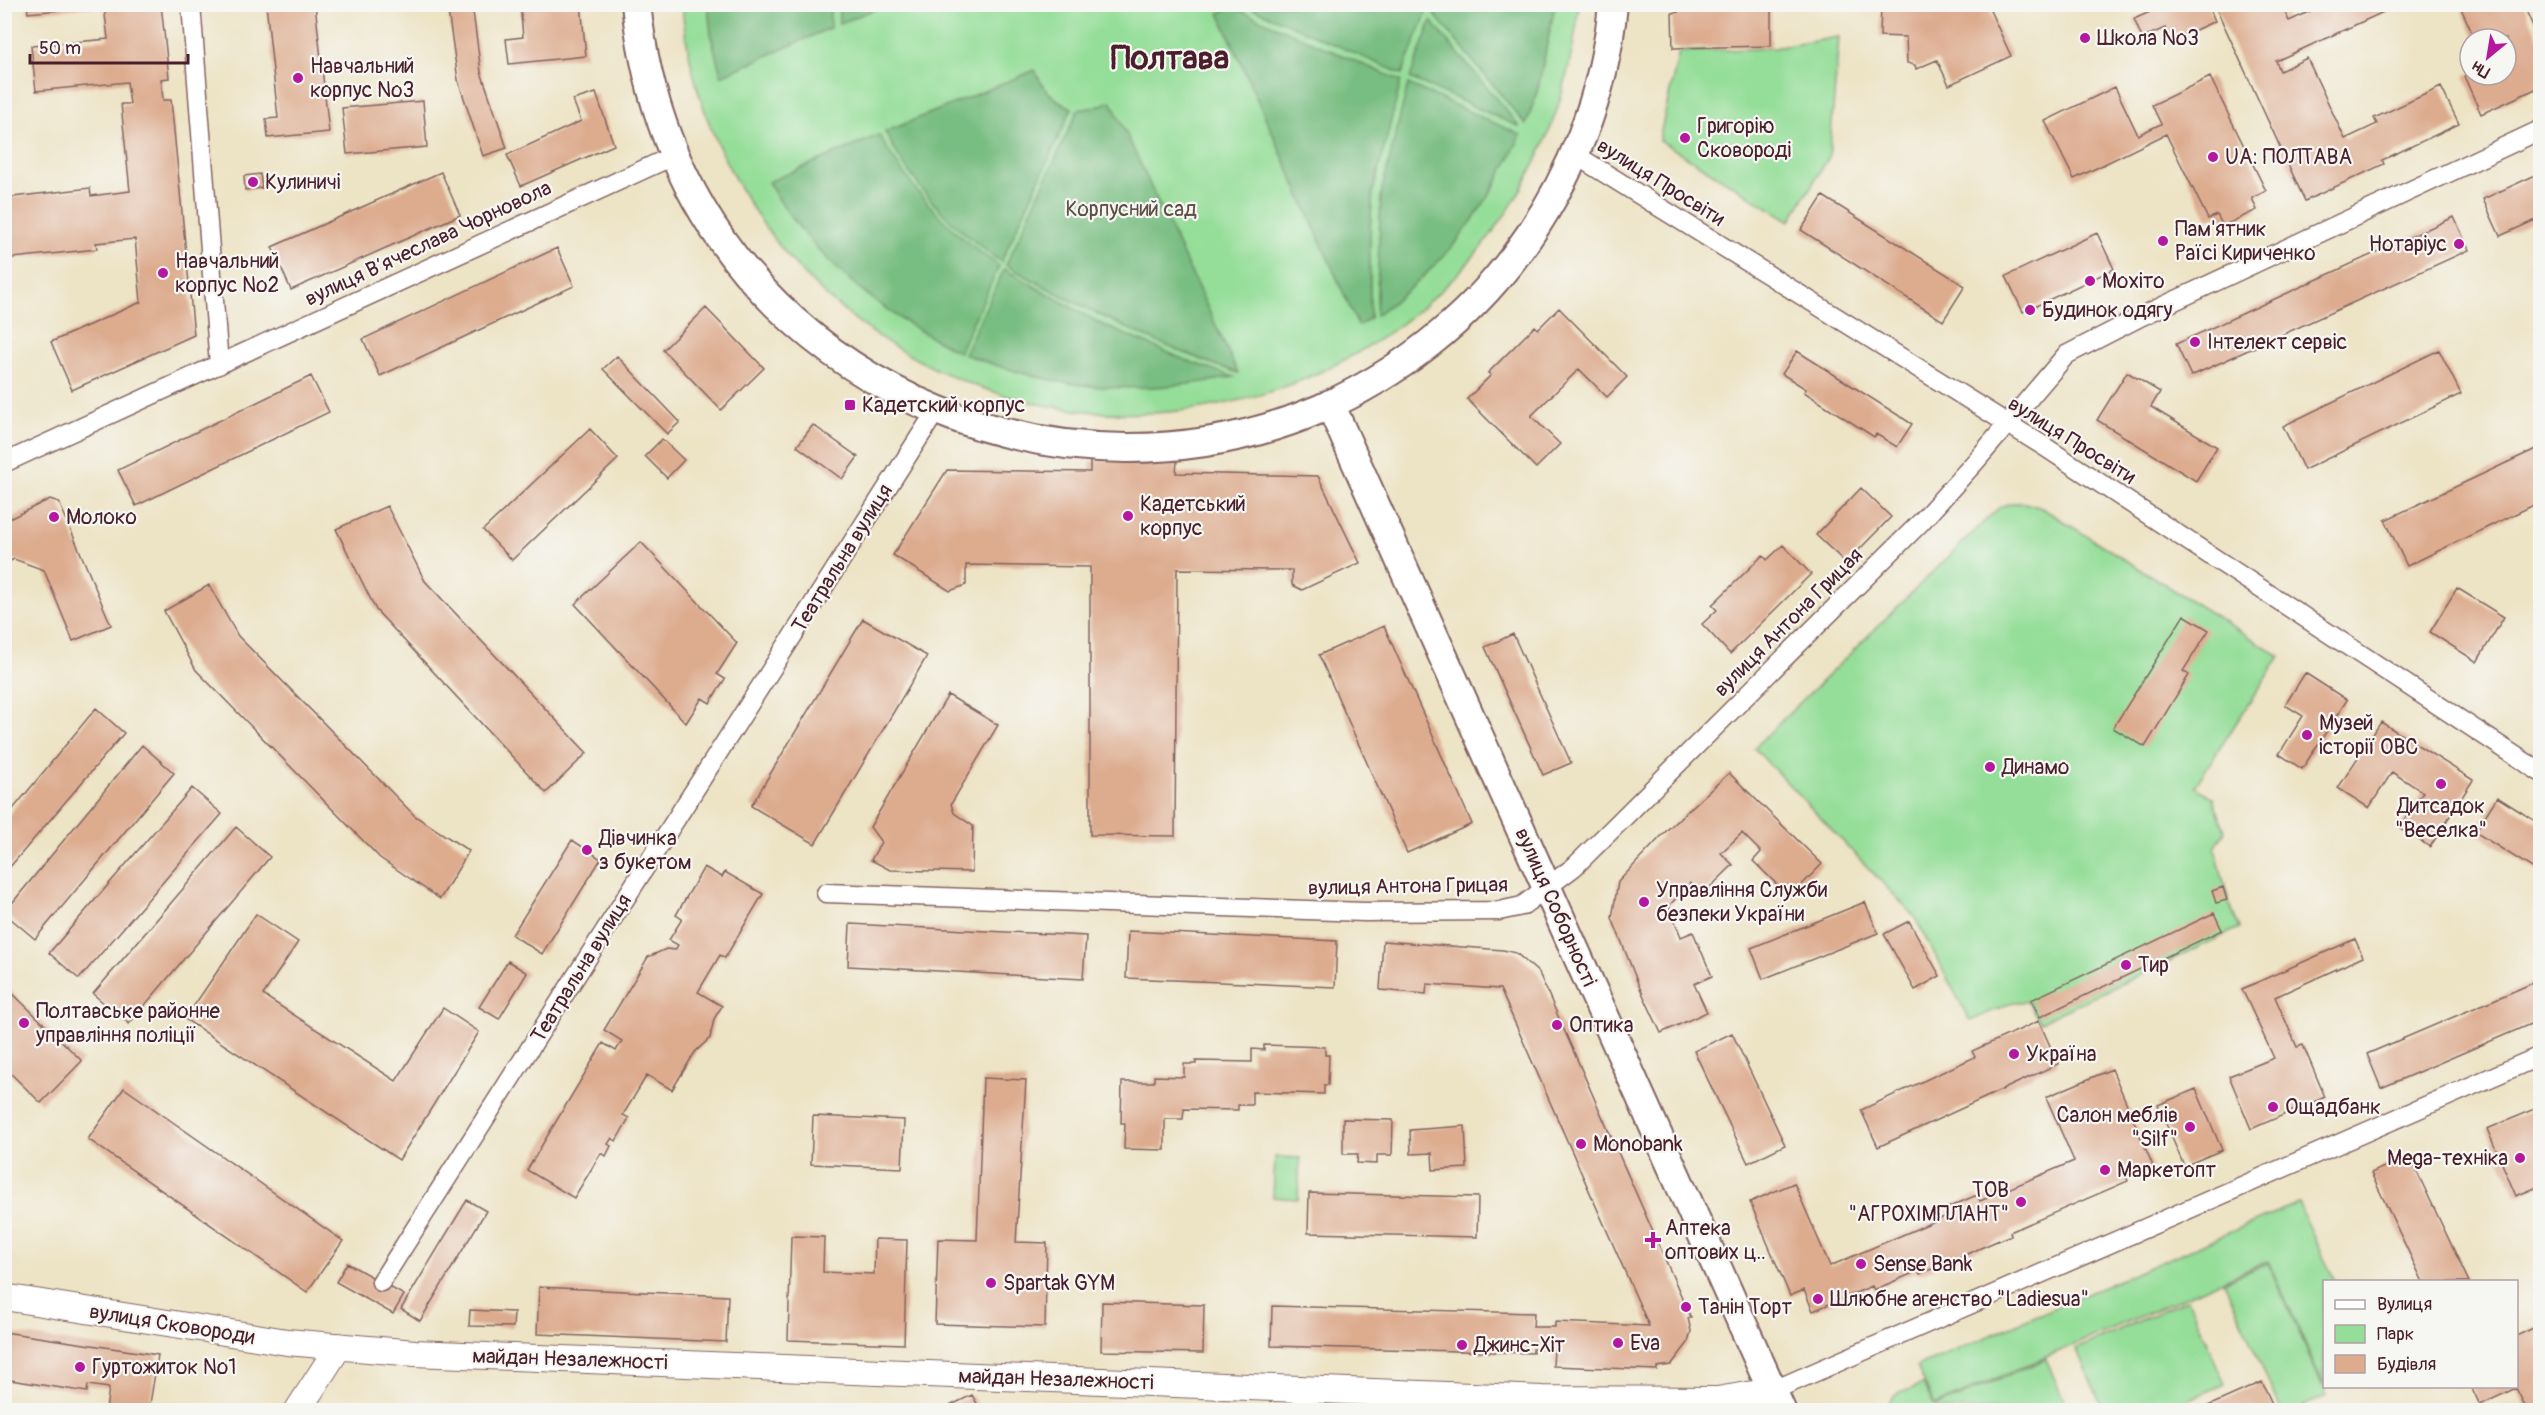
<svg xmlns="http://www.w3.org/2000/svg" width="2545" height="1415" font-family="Pangolin,sans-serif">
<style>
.green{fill:#95de99;stroke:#707e62;stroke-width:1.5}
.forest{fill:#78bd81;stroke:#616e56;stroke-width:1.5}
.building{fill:#ddac8f}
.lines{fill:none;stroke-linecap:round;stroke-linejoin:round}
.street-casing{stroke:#836461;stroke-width:21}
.secondary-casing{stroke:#836461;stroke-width:28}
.primary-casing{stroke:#836461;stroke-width:32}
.street{stroke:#fff;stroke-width:18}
.secondary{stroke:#fff;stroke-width:26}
.primary{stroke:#fff;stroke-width:28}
.poi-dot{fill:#b5179e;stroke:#f6f6f2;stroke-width:2}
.labels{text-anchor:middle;stroke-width:4.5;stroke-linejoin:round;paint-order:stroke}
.poi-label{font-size:21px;fill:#4a1f2b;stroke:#f6f6f2;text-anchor:start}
.street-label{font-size:21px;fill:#4a1f2b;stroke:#f6f6f2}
.park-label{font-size:21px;fill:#5d4f46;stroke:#f6f6f2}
.town-label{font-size:33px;font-weight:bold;fill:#4a1f2b;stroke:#f6f6f2}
</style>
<rect width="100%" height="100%" fill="#f6f6f2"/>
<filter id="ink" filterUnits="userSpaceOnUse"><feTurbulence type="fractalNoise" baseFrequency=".0167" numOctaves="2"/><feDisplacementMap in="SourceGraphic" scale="12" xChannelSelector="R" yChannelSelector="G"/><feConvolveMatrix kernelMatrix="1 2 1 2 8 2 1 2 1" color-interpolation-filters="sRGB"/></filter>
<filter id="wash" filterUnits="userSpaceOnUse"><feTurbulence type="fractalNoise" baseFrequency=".008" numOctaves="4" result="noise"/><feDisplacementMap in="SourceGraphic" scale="24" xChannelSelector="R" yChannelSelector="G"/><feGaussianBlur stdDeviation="1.35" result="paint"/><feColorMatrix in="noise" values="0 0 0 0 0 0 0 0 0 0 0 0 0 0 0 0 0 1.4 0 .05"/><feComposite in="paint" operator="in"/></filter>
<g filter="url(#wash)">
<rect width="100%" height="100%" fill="#ede3c5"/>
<path class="green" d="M682 5H1579C1573 58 1561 110 1537 159 1445 351 1228 452 1022 400 926 376 839 321 778 244 724 175 689 92 682 5Z
M1839 37 1829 157 1790 221 1659 140 1679 52 1774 48Z
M2011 503H2025L2042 508 2280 656 2195 786 2213 798 2225 831 2215 848 2229 902 2239 928 2040 1022 2028 1002H2013L1970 1021 1914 916 1754 748 1990 516 2000 507Z
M1275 1157 1300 1158 1298 1199 1273 1197Z
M2298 1203 2335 1281 2324 1282V1386L2268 1261 1935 1405 1917 1367Z
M2268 1263 2327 1396 2294 1410H2281L2224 1282Z
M2188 1299 2225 1384 2165 1410H2104L2076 1349Z
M2046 1359 2068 1410H1892L1889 1403 1893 1396 1923 1384 1935 1407Z"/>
<path class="forest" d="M1440 4 1555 5 1538 89 1526 125 1434 14Z
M708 5H830V28L721 76 711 35Z
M839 5V4L885 5 839 24Z
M1245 5H1422L1426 14 1402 74Z
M1232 7 1401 81 1373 192 1370 230V318L1358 326 1219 13Z
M1431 21 1520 127 1410 78Z
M1035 70C1043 90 1053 99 1072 108L1001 262C950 225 914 189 885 132Z
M1408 84 1521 135C1483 215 1448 263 1376 315L1381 194Z
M1111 101 1238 373C1156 345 1081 308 1006 265L1078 110 1096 107Z
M879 135C910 189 948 231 999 266L959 352C879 312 814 259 768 182Z
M1004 269 1105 326 1188 361 1234 377C1131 396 1062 391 964 354Z"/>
<g id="blocks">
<path class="building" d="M27 4H161L169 78 161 79 163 100H171L194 335 72 390 51 342 141 302 135 239 96 243 97 249 4 259V198L90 188 91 196 130 191 121 104H130L127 82 36 91 31 46 108 39 104 6 28 13Z
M266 4H315L329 132 268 138 266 119 278 118Z
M447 4H472L481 72 507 148 483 156 458 80Z
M520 4H581L586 56 509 64 506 39 523 37Z
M1678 4H1771V46L1673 48 1672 13 1678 12Z
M1881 4H1987L2011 56 1949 85 1937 60 1916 69 1915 65 1907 63 1906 37 1880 36Z
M2168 4H2208L2215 21 2171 41 2165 28 2142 38 2134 19Z
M2224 4 2270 5 2271 7 2281 4 2289 21 2326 4H2401L2276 61 2280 71 2307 58 2345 139 2377 124 2374 118 2441 87 2459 124 2382 160 2384 164 2305 201 2216 8Z
M2459 4H2523L2540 42V87L2481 114 2464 76 2470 73V75H2506V39H2475Z
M2210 77 2266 191 2252 198 2257 210 2223 226 2217 215 2208 219 2166 134 2074 179 2045 121 2115 87 2138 135 2161 124 2152 105Z
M596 93 614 145 521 186 507 155 581 121 573 100Z
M423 101 427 147 347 154 342 108Z
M441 172 460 215 291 290 272 247Z
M2540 173V218L2500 236 2483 199Z
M260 174 262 188 245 190 244 176Z
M1823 196 1965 286 1943 321 1801 230Z
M2454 217 2469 250 2191 376 2176 344Z
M2097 233 2114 269 2023 312 2006 276Z
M557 248 574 286 380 376 363 339Z
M706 308 764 368 721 410 663 350Z
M1559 308 1627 377 1607 397 1579 369 1531 416 1560 444 1536 468 1467 399 1491 375 1488 373 1535 326 1538 329Z
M2439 350 2461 394 2304 470 2283 426Z
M1797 351 1912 424 1897 447 1876 434 1874 437 1804 392 1806 389 1782 374Z
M617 356 680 422 667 434 603 369Z
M2127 372 2160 392 2151 407 2217 447 2196 481 2097 420Z
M311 376 329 412 136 506 118 470Z
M813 425 858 457 842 479 797 446Z
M590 429 618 459 512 560 483 530Z
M662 439 684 460 667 478 645 456Z
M2540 447V502L2407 566 2385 520Z
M1090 461H1177L1176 473 1318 476 1360 563 1302 590 1292 585V570L1177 569 1175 836 1090 835V567L966 565V585L950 591 893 555 947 470 1090 472Z
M1861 488 1891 517 1846 563 1816 535Z
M50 499 59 502 111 625 73 641 44 570 14 559 5 564V521Z
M387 506 425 581 587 753 546 793 376 610 336 529Z
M641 542 737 643 717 674 725 679 717 691 710 703 702 698 686 723 575 604Z
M1783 545 1811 574 1730 654 1702 624 1717 610 1712 605 1763 555 1767 560Z
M209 585 238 636 415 816 469 851 440 899 380 858 196 670 164 611Z
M2457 588 2504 617 2477 662 2430 632Z
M2184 615 2209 630 2183 671 2189 675 2145 747 2113 728Z
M863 619 927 656 815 844 751 806Z
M1384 626 1472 824 1407 853 1319 655Z
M1513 634 1571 763 1543 775 1485 647Z
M2305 673 2347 700 2302 769 2279 754 2303 716 2285 705Z
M948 695 998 725 951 804 954 813 973 826 972 872 890 870 871 860 881 842 870 827Z
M96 708 124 733 4 874V820Z
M2381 722 2473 780 2430 847 2400 828 2423 792 2392 772 2369 808 2338 788Z
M142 745 174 773 35 939 4 913Z
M1729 773 1822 864 1790 897 1753 861 1761 852 1742 833 1721 853 1733 865 1702 895 1690 883 1669 906 1681 937 1693 932 1712 976 1694 984 1707 1012 1661 1033 1639 986 1612 918 1618 882 1669 828Z
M192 788 222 814 79 979 49 953Z
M2497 797 2540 824V873L2475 832Z
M236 827 270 857 129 1024 93 994Z
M572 840 601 859 542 954 512 935Z
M704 867 722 877 725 872 763 894 725 958 720 955 698 992 722 1006 714 1019 710 1038 695 1052 672 1090 647 1075 623 1115 629 1118 616 1141 612 1138 608 1144 611 1146 606 1156 601 1153 574 1198 527 1170 603 1043 616 1051 622 1041 604 1030 648 957 666 949 675 950 678 945 669 940 682 919 676 915Z
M2223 887 2227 900 2216 903 2212 891Z
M1865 902 1878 933 1763 979 1751 948Z
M2214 913 2222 930 2040 1017 2031 1000Z
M256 914 298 942 263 995 396 1081 443 1008 479 1032 399 1160 185 1019Z
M1909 921 1940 976 1915 990 1884 934Z
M850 924 1086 936 1083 979 848 966Z
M1128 931 1337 941 1335 987 1126 978Z
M2355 939 2363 957 2275 997 2297 1047 2303 1045 2325 1097 2251 1129 2229 1076 2274 1058 2242 989Z
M1383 941 1503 950 1516 953 1539 973 1691 1318H1688L1691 1331 1688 1343 1671 1365 1657 1367V1370L1553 1366 1554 1349H1533V1353L1271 1346 1272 1306 1534 1313 1533 1327H1555V1322L1649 1326 1500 989 1427 984 1426 994 1380 990Z
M508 961 527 973 499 1019 479 1007Z
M2540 980V1020L2381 1088 2367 1054Z
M4 985 82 1061 41 1103 4 1067Z
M2039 1021 2058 1064 1878 1147 1861 1110 1975 1057 1972 1051Z
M1732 1033 1785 1145 1748 1163 1694 1051Z
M1264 1045 1325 1047V1055H1329L1328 1085H1324V1094L1252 1092V1105H1238V1110L1184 1109 1183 1119H1165V1150L1124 1149 1125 1123H1121L1122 1082H1154V1076L1184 1077V1064H1196V1061L1252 1062V1049L1264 1050Z
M2112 1069 2153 1166 2126 1177 2128 1181 2010 1232 2011 1235 1920 1274 1918 1271 1874 1290 1872 1286 1813 1311 1804 1290 1790 1296 1750 1202 1794 1183 1830 1266 1949 1215 1947 1208 1977 1195 1980 1201 2074 1161 2046 1097Z
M983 1078 1026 1080 1016 1242 1047 1243 1045 1327 935 1324 938 1239 977 1240Z
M124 1088 343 1241 307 1292 88 1139Z
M2196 1089 2222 1150 2184 1166 2158 1105Z
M2540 1107V1186L2516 1196 2487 1129Z
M813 1116 904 1120 902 1168 811 1164Z
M1343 1119 1393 1120 1392 1155H1377V1164L1357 1163 1358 1154H1343Z
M1465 1126 1467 1168 1433 1170 1432 1153 1411 1154 1410 1130Z
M2409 1155 2425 1189 2469 1282H2423L2371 1173Z
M1309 1193 1478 1197 1477 1237 1308 1233Z
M467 1200 486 1211 420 1321 401 1309Z
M791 1236 824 1237 823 1272 874 1274 875 1239 907 1240 904 1344 788 1340Z
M347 1263 404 1295 393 1314 336 1282Z
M539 1287 728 1296 726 1342 537 1334Z
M1102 1302 1204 1305 1203 1353 1101 1351Z
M470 1310 514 1312 513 1327 469 1326Z
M2540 1325V1410H2527L2516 1388 2480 1405 2471 1386H2516V1336Z
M4 1332 158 1355 149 1410H106L109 1388 88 1385 87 1392 4 1379Z
M2262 1382 2275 1410H2199Z
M972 1395 979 1407 998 1408V1410H941Z"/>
</g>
</g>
<g filter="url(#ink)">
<use href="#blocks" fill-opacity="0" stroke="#836461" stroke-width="1.5"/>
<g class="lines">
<defs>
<path id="street" d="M191 4 219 365
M1574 154 2042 445 2540 772
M4 463 675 155
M826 893 1365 912 1499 911 1522 906 1574 867 1921 522 1976 461 2066 355 2142 316 2540 130
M381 1282 936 411
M1772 1391 2540 1056"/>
<path id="secondary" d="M4 1297 287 1342 415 1353 1542 1399 1717 1400 1772 1391
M298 1410 339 1346"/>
<path id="primary" d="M636 4C641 50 651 95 668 139 766 395 1070 516 1320 409 1397 375 1467 321 1517 253 1571 180 1605 95 1613 4
M1330 404 1781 1410"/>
</defs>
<use href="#street" class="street-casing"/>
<use href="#secondary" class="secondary-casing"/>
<use href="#primary" class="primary-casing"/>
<use href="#street" class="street"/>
<use href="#secondary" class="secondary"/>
<use href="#primary" class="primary"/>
</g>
</g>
<g class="poi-dot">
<circle cx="2085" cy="38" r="6"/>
<circle cx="298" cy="78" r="6"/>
<circle cx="1685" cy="138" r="6"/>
<circle cx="2213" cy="157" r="6"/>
<circle cx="253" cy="182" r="6"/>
<circle cx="2163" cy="241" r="6"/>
<circle cx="2459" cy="244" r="6"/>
<circle cx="163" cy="273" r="6"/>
<circle cx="2090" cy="281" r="6"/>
<circle cx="2030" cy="310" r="6"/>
<circle cx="2195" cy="342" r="6"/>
<rect x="844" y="399" width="12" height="12" rx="3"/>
<circle cx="1128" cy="516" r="6"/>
<circle cx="54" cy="517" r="6"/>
<circle cx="2307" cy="735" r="6"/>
<circle cx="1990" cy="767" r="6"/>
<circle cx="2441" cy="784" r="6"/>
<circle cx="587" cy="850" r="6"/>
<circle cx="1644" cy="902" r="6"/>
<circle cx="2126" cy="965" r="6"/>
<circle cx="24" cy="1023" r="6"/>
<circle cx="1557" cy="1025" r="6"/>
<circle cx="2014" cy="1054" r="6"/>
<circle cx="2273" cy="1107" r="6"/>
<circle cx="2190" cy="1127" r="6"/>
<circle cx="1581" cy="1144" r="6"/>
<circle cx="2520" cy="1158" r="6"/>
<circle cx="2105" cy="1170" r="6"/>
<circle cx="2021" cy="1202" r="6"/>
<path d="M1650 1231h6v6h6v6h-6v6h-6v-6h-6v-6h6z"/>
<circle cx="1861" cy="1264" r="6"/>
<circle cx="991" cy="1283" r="6"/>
<circle cx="1818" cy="1299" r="6"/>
<circle cx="1686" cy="1307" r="6"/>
<circle cx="1618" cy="1343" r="6"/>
<circle cx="1462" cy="1345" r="6"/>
<circle cx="80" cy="1367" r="6"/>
</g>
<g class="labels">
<g class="poi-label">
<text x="2097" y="45">Школа №3</text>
<text x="310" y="73">Навчальний<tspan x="310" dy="24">корпус №3</tspan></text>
<text x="1697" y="133">Григорію<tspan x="1697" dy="24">Сковороді</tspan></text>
<text x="2225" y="164">UA: ПОЛТАВА</text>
<text x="265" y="189">Кулиничі</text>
<text x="2175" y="236">Пам'ятник<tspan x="2175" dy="24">Раїсі Кириченко</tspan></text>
<text x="2447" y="251" text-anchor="end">Нотаріус</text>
<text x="175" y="268">Навчальний<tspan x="175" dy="24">корпус №2</tspan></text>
<text x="2102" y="288">Мохіто</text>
<text x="2042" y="317">Будинок одягу</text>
<text x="2207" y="349">Інтелект сервіс</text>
<text x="862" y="412">Кадетский корпус</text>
<text x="1140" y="511">Кадетський<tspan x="1140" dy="24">корпус</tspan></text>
<text x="66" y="524">Молоко</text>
<text x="2319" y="730">Музей<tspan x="2319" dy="24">історії ОВС</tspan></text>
<text x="2002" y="774">Динамо</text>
<text x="2441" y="813" text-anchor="middle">Дитсадок<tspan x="2441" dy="24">"Веселка"</tspan></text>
<text x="599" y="845">Дівчинка<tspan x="599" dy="24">з букетом</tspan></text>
<text x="1656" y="897">Управління Служби<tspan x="1656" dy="24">безпеки України</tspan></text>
<text x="2138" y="972">Тир</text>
<text x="36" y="1018">Полтавське районне<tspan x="36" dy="24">управління поліції</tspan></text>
<text x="1569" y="1032">Оптика</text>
<text x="2026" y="1061">Україна</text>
<text x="2285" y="1114">Ощадбанк</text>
<text x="2178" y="1122" text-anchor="end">Салон меблів<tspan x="2178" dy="24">"Silf"</tspan></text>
<text x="1593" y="1151">Monobank</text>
<text x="2508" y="1165" text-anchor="end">Mega-техніка</text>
<text x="2117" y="1177">Маркетопт</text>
<text x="2009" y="1197" text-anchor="end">ТОВ<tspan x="2009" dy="24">"АГРОХІМПЛАНТ"</tspan></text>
<text x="1665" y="1235">Аптека<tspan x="1665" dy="24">оптових ц..</tspan></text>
<text x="1873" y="1271">Sense Bank</text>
<text x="1003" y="1290">Spartak GYM</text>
<text x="1830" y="1306">Шлюбне агенство "Ladiesua"</text>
<text x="1698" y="1314">Танін Торт</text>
<text x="1630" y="1350">Eva</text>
<text x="1474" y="1352">Джинс-Хіт</text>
<text x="92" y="1374">Гуртожиток №1</text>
</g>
<g class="street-label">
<text transform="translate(1661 182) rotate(32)" y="7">вулиця Просвіти</text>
<text transform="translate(428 243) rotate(-25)" y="7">вулиця Вʼячеслава Чорновола</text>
<text transform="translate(2072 440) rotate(32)" y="7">вулиця Просвіти</text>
<text transform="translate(842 558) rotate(-58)" y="7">Театральна вулиця</text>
<text transform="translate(1788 622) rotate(-45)" y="7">вулиця Антона Грицая</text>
<text transform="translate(1408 886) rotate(-1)" y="7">вулиця Антона Грицая</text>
<text transform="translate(1556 907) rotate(66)" y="7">вулиця Соборності</text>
<text transform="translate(581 968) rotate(-58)" y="7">Театральна вулиця</text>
<text transform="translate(172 1324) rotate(9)" y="7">вулиця Сковороди</text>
<text transform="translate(570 1359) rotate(2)" y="7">майдан Незалежності</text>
<text transform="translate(1056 1379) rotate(2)" y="7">майдан Незалежності</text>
</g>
<g class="park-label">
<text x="1131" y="216">Корпусний сад</text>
</g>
<g class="town-label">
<text x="1170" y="69">Полтава</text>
</g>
</g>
<rect width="2545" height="1415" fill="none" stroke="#f6f6f2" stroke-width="24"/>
<rect x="2323" y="1280" width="195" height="108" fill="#f6f6f2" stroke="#b1a0a2" stroke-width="1.5"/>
<rect x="2335" y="1300" width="30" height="9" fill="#ffffff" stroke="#b1a0a2" stroke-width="1.5"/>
<text x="2377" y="1310" font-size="18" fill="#4a1f2b">Вулиця</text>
<rect x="2335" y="1325" width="30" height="18" fill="#95de99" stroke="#b1a0a2" stroke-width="1.5"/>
<text x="2377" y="1340" font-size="18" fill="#4a1f2b">Парк</text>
<rect x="2335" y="1355" width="30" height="18" fill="#ddac8f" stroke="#b1a0a2" stroke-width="1.5"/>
<text x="2377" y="1370" font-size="18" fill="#4a1f2b">Будівля</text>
<g transform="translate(2488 57) rotate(210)"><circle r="28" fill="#f6f6f2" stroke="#b1a0a2" stroke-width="1.5"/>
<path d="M0-4.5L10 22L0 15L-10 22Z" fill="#b5179e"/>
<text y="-9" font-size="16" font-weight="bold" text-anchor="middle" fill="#4a1f2b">Пн</text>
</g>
<path d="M30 54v9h158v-9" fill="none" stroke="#4a1f2b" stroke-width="3"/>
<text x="39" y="54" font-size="18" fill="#4a1f2b" stroke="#f6f6f2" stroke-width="4.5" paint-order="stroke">50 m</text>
</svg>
